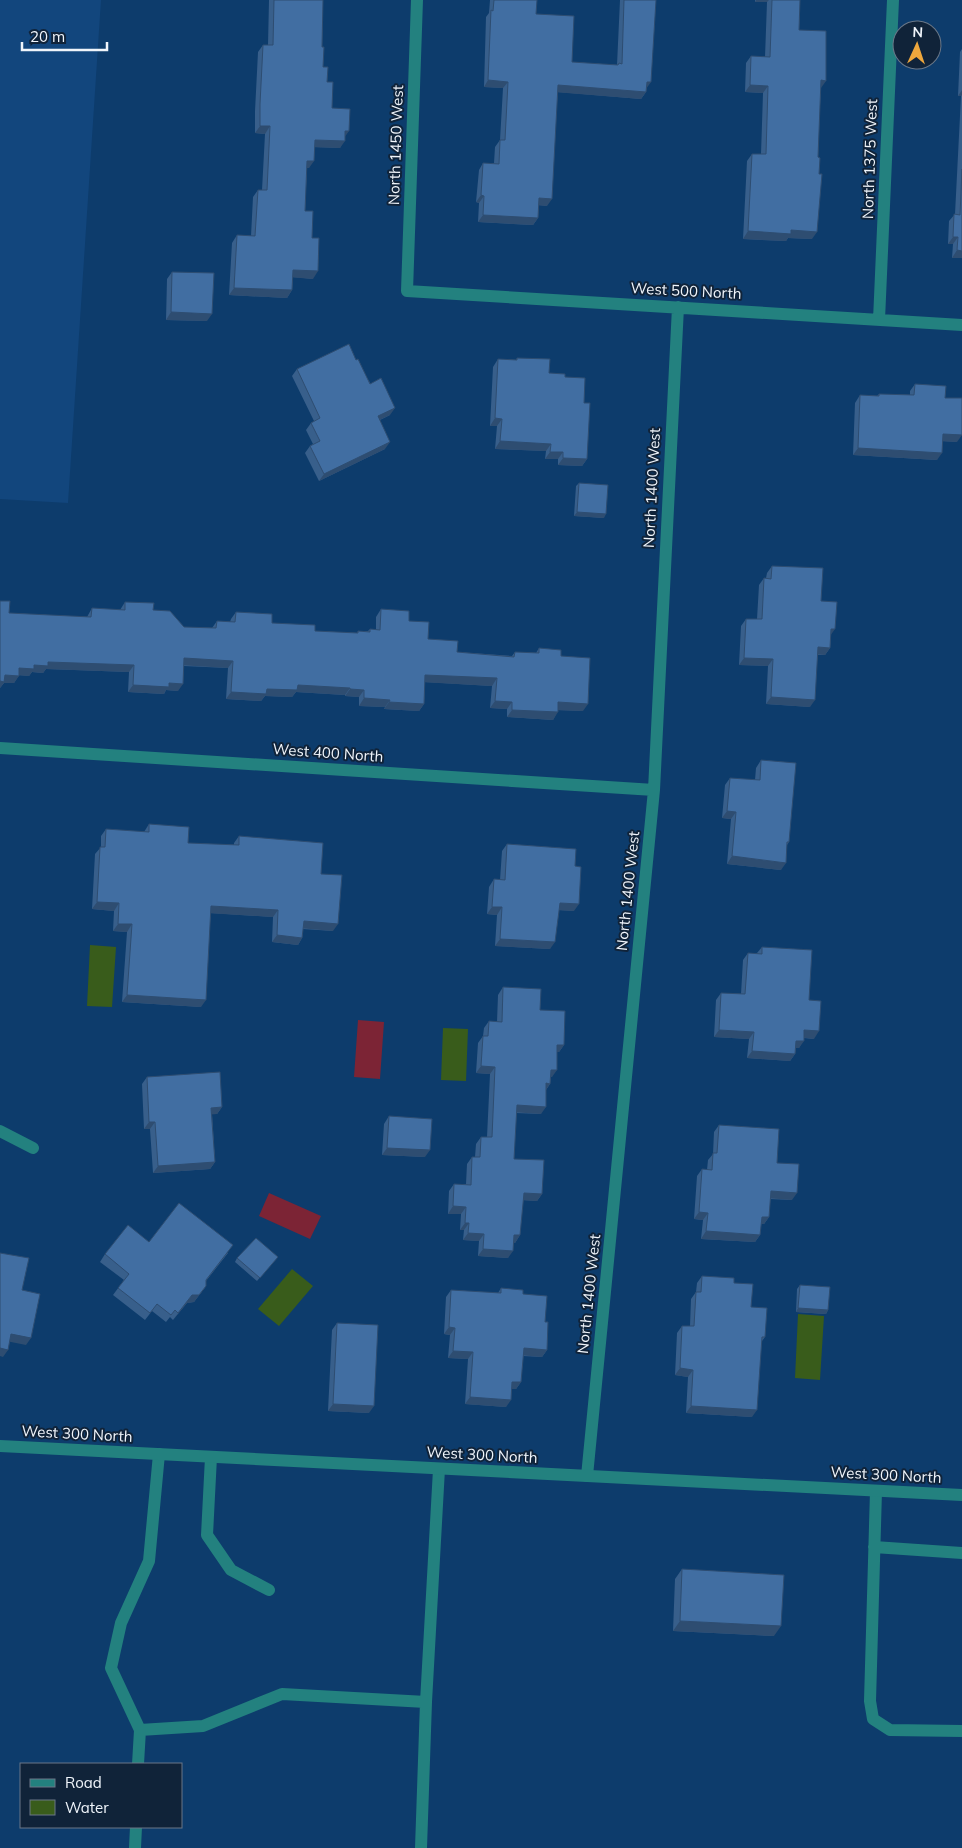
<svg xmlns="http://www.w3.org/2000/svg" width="962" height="1848" font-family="Mulish,sans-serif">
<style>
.built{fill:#12467d}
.green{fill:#7c2435}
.water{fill:#395c1b}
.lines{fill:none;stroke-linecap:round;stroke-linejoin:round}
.service{stroke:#23817f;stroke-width:12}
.minor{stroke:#23817f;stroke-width:12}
.tertiary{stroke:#23817f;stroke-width:12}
.wall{fill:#385f8b}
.shaded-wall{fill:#2e4d71}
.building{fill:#416ea2;stroke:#2e4d71}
.labels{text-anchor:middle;stroke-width:4;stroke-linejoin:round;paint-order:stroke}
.street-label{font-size:15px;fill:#f0f5fb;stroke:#102339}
</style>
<rect width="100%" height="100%" fill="#0d3c6c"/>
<path class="built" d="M0 0H101L68 503 0 499Z"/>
<path class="green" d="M358 1020 384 1022 380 1079 354 1077Z
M269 1193 321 1216 310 1239 259 1216Z"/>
<path class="water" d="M90 945 116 947 112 1007 87 1006Z
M443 1028 468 1029 466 1081 441 1080Z
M292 1269 313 1286 279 1326 258 1309Z
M798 1314 824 1316 820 1380 795 1378Z"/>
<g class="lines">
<path class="service" d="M159 1454 149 1561 121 1623 111 1668 140 1730 203 1726 282 1694 426 1702 439 1469
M211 1457 207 1535 231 1570 269 1590
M876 1491 870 1701 873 1719 890 1730 962 1731
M874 1547 962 1553
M138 1764 140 1730
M135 1848 136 1827
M421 1848 426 1702"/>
<path class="minor" d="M417 0 407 291 962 325
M879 320 893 0
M0 748 654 790
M0 1131 33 1148
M587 1476 654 790 678 307"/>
<path class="tertiary" d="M0 1446 962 1495"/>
</g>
<path class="wall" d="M269 0H323L322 47 323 67 327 82 332 108 345 137 340 148 314 147 309 168H307L305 211 312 238 313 279 293 277 292 290 287 298 229 295 232 243 237 235 251 236 253 197 258 190H262L265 134 255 133V111L258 52 263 45H268Z
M490 0H494L536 14 572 62 617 65 620 0H656L646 92 641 99 558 92 547 206 539 205 538 218 533 225 478 222 479 203 476 202 479 170 483 163H494L495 147 500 140 503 88 484 87 486 17 489 13Z
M755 0H800L799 30 821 88 812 239 788 238 786 241 743 239 747 161 752 154H761L763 93 745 92 746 63 751 56 765 57 767 2H755Z
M962 49V262V258H952L953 244H948L949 221 955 214 961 96H958L960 52Z
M172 272 207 321 166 320 167 279Z
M517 358 549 373 565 377 584 403 587 459 582 466 558 465V459H545L546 451 495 449 497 426H490L493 367 498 359 516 360Z
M356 360 390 415 380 420 385 449 319 481 305 453 310 446 313 444 306 430 311 423 314 421 292 376 297 369Z
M915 384 945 398 957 442 942 441 937 460 853 455 855 403 860 395 877 396 879 394 910 395V391Z
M579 483 604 518 574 516 576 486Z
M772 566 821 601 831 635 830 648 825 655H818L810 707 766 704 768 666 739 665 741 626 746 619H757L759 585 764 578H766L767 573Z
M0 601 9 613 87 617 92 608 120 610 125 602 153 610 184 627 212 628 217 621 230 622 231 619 236 612 272 623 315 631 357 633 358 631H368L370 629H376V617L381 609 409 621 428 639 457 652 512 656 515 652 536 653 539 648 561 656 583 711 558 710 553 720 507 717V709L490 708 492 686 425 682 424 704 419 711 384 709 385 707 359 706V697L345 696V695L296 692 292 697 265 696 261 701 226 699 228 668 184 666 178 691 166 690 164 694 128 692 129 672 46 669 43 673 32 672 29 676 19 675 14 683H4L0 688Z
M761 760 789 842 787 845 781 870 727 864 731 819 722 818 725 785 730 778 755 780 756 768Z
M149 824 188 843 234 845V843L239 836 321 874 333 931 303 929 302 938 298 945 272 942 273 917 211 913 201 1007 122 1002 127 932 113 931 114 911 92 909 95 854 101 847V836L106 829 144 832Z
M507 844 575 866 574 911 559 910 550 949 495 946 497 915 487 914 489 887 494 879 500 880 502 851Z
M762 947 809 1000 814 1039 804 1038 799 1048H796L795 1054 790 1061 747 1058 749 1039 714 1037 716 1000 721 993 741 994 743 960 748 953H757Z
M503 987 540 1010 564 1045 559 1052H557L552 1077H551L550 1084 546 1090 541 1114 516 1113 514 1159 542 1194 537 1201 523 1200 520 1235 515 1243 513 1242 508 1258 478 1256 479 1241 463 1240 464 1230H460L461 1214H448L449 1191 454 1184H466L467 1164 472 1157H475L476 1144 481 1137H487L490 1074 476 1073 478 1043 483 1036 484 1028 489 1021 497 1022 498 995Z
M147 1077 222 1107 217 1114H212L215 1162 210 1169 153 1173 150 1129H144L142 1084Z
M389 1116 425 1157 382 1155 384 1124Z
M719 1125 777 1163 792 1200 770 1199 769 1217 764 1224H761L760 1235 755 1242 701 1239 703 1220 694 1219 697 1176 702 1169 707 1170 708 1160 713 1154 714 1132Z
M149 1242 228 1253 206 1281V1286L194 1302 187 1303 173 1320 170 1317 166 1322 152 1311 145 1320 113 1295 124 1280 100 1262 105 1254Z
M237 1258 275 1260 257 1281 235 1262Z
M702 1276 734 1283 751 1307 765 1337 762 1341 752 1417 686 1413 688 1377 675 1375 677 1333 682 1326H690L691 1299 696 1292 697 1283Z
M800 1285 828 1310 826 1314 796 1312 797 1289Z
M501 1288 523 1294 545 1322 547 1350 542 1357 523 1356 521 1382 516 1389H511L506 1407 465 1404 468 1359 448 1358 450 1335 444 1334 446 1297 451 1290 498 1293Z
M337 1323 369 1413 328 1411 332 1330Z
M682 1569 774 1636 673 1631 675 1579Z"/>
<path class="shaded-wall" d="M756 0H769L767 2H755Z
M488 80 508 82 503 88 484 87Z
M821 80 826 81 821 88Z
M647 82H651L646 89Z
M558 85 646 92 641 99 554 92Z
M750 85 768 86 763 93 745 92Z
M962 90V95L961 96H958Z
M260 126H270L265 134 255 133Z
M345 131H349L344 138Z
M315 140 345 141 340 148 310 147Z
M307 161H314L309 168H302Z
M481 195 484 196 479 203 476 202Z
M539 198 552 199 547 206 534 205Z
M483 215 538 218 533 225 478 222Z
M791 230 817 232 812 239 788 238 786 241 743 239 748 231Z
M953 237H958L953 244H948Z
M957 250 962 251V258H952Z
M293 270 318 271 313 279 288 277Z
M234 288 292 290 287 298 229 295Z
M171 312 212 314 207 321 166 320Z
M395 408 390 415 373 423 378 416Z
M495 418 502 419 497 426H490Z
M943 434 962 435 957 442 938 441Z
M500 441 551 444 546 451 495 449Z
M390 442 385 449 319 481 324 474Z
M858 448 942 453 937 460 853 455Z
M550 452H563L558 459H545Z
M563 458 587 459 582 466 558 465Z
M577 512 606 514 604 518 574 516Z
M831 629H835L830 636Z
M818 647 830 648 825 655 813 654Z
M184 658 233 661 228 668 179 665Z
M744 658 773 659 768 666 739 665Z
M48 662 134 665 129 672 46 669 43 673 32 672 29 676 14 675 19 668Z
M5 675 19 676 14 683H4L0 688V681Z
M425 675 497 678 492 686 420 682Z
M169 683 183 684 178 691 166 690 164 694 128 692 133 685Z
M298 685 350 688 345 695 296 692 292 697 265 696 261 701 226 699 231 692Z
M350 689 364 690 359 697 345 696Z
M771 697 815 700 810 707 766 704Z
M364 698 390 700 385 707 359 706Z
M495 701 512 702 507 709 490 708Z
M389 702 424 704 419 711 384 709Z
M558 702 588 704 583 711 553 710Z
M512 710 558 712 553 720 507 717Z
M727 811 736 812 731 819 722 818Z
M732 856 786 863 781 870 727 864Z
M97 902 119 903 114 911 92 909Z
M560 903 579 904 574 911 555 910Z
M211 906 278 910 273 917 206 913Z
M492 907H502L497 915 487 914Z
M304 921 338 924 333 931 299 928Z
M118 924H132L127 932 113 931Z
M277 935 302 938 298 945 272 942Z
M500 939 555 942 550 949 495 946Z
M127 995 206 1000 201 1007 122 1002Z
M719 1030 754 1032 749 1039 714 1037Z
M804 1030 819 1031 814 1039 799 1037Z
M796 1041H804L799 1048H791Z
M557 1045H564L559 1052H552Z
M752 1051 795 1054 790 1061 747 1058Z
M481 1066 495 1067 490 1074 476 1073Z
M551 1070H557L552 1077H546Z
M546 1083 550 1084 545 1091Z
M517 1105 546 1107 541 1114 512 1112Z
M222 1107 217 1114 206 1115 211 1108Z
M149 1122H155L150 1129H144Z
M387 1148 430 1150 425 1157 382 1155Z
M215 1162 210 1169 153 1173 158 1166Z
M771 1191 797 1193 792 1200 766 1198Z
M524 1193 542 1194 537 1201 519 1200Z
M453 1206 466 1207 461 1214H448Z
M699 1212 708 1213 703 1220 694 1219Z
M762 1217H769L764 1224H757Z
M465 1223H469L464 1230H460Z
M706 1231 760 1235 755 1242 701 1239Z
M468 1233 484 1234 479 1241 463 1240Z
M514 1235H520L515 1243 509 1242Z
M483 1249 513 1251 508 1258 478 1256Z
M206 1286 194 1302 187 1303 173 1320 192 1295Z
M798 1308 828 1310 826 1314 796 1312Z
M449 1327 455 1328 450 1335 444 1334Z
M11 1334 31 1338 26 1345 6 1341Z
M0 1348 8 1350 3 1357 0 1356Z
M524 1348 547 1350 542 1357 519 1355Z
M453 1351 473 1352 468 1359 448 1358Z
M680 1368 693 1370 688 1377 675 1375Z
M512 1382H521L516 1389H507Z
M470 1397 511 1400 506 1407 465 1404Z
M333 1404 374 1406 369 1413 328 1411Z
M691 1406 757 1410 752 1417 686 1413Z
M680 1621 781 1626 774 1636 673 1631Z"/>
<path class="building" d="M274 0H323L322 47H324L323 67H328L327 82H333L332 108 350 109 349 131H345V141L315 140 314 161H307L305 211H313L312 238H319L318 271 293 270 292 290 234 288 237 235 255 236 258 190H267L270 126H260V104L263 45H273Z
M494 0H537L536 14 574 16 572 62 618 65 619 63 622 64 624 0H656L651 82H647L646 92 558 85 552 199 539 198 538 218 483 215 484 196 481 195 483 163 499 164 500 140H505L508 82 488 80 491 10 493 11Z
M772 0H800L799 30 826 31V81L821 80 818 157 820 158 819 174H822L817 232 791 230V234L748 231 752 154H766L768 86 750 85 751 56 770 57Z
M962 169V251L957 250 958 237H953L954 214 960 215Z
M172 272 214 273 212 314 171 312Z
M349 344 356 360 358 359 370 384 381 378 395 408 378 416 390 442 324 474 310 446 320 441 311 423 320 418 297 369Z
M517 358 550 359 549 373 565 374V377L585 378 584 403H590L587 459 563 458V452H550L551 444 500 441 502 419 495 418 498 359 517 360Z
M915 384 946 386 945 398H962V435L943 434 942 453 858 448 860 395 879 396V394L914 395Z
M579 483 608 485 606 514 577 512Z
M772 566 823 568 821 601 837 602 835 629H831L830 648 818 647 815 700 771 697 773 659 744 658 746 619H762L764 578 771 579Z
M0 601H10L9 613 91 617 92 608 125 610V602L154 603 153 610 170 611 184 627 216 628 217 621 235 622 236 612 272 614V623L315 625V631L358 633V631L370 632V629L380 630 381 609 409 611V621L429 622 428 639 458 641 457 652 514 657 515 652 539 653V648L561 650V656L590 658 588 704 558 702V712L512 710V702L495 701 497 678 425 675 424 704 389 702 390 700 364 698V690L350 689V688L298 685 297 690 267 689 266 694 231 692 233 661 184 658 183 684 169 683V687L133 685 134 665 48 662V666L34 665V669L19 668V676L5 675 4 682 0 681Z
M761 760 796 763 789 842H787L786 863 732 856 736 812 727 811 730 778 760 780Z
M149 824 189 827 188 843 239 845V836L323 843 321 874 342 875 338 924 304 921 302 938 277 935 278 910 211 906 206 1000 127 995 132 924H118L119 903 97 902 100 847H105L106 829 149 832Z
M507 844 576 849 575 866 581 867 579 904 560 903 555 942 500 939 502 907H492L494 879 505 880Z
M762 947 812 950 809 1000 821 1001 819 1031 804 1030V1041H796L795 1054 752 1051 754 1032 719 1030 721 993 745 994 748 953 762 954Z
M503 987 541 989 540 1010 565 1011 564 1045H557V1070H551L550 1084 546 1083V1107L517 1105 514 1159 544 1160 542 1194 524 1193 520 1235H514L513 1251 483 1249 484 1234 468 1233 469 1223H465L466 1207 453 1206 454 1184 471 1185 472 1157H480L481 1137H492L495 1067 481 1066 483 1036H488L489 1021 502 1022Z
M220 1072 222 1107 211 1108 215 1162 158 1166 155 1122H149L147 1077Z
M389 1116 432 1119 430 1150 387 1148Z
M719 1125 779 1129 777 1163 799 1164 797 1193 771 1191 769 1217H762L760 1235 706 1231 708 1213 699 1212 702 1169 712 1170 713 1153H717Z
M179 1203 233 1245 206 1280V1286L199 1295H192L178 1313 175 1310 171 1315 157 1304 150 1313 118 1288 129 1274 105 1254 128 1225 149 1242Z
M256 1238 278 1257 260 1278 237 1258Z
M0 1253 29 1258 22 1290 40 1294 31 1338 11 1334 8 1350 0 1348Z
M702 1276 734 1278V1283L753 1284 751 1307 767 1308 765 1337H762L757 1410 691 1406 693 1370 680 1368 682 1326H694L696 1292H701Z
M800 1285 830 1287 828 1310 798 1308Z
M501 1288 523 1290V1294L547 1296 545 1322H548L547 1350 524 1348 521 1382H512L511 1400 470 1397 473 1352 453 1351 455 1328 449 1327 451 1290 501 1293Z
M337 1323 378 1325 374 1406 333 1404Z
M682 1569 784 1575 781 1626 680 1621Z"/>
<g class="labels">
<g class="street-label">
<text transform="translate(396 145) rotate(-88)" y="5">North 1450 West</text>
<text transform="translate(870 159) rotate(-88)" y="5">North 1375 West</text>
<text transform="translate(686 291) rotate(3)" y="5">West 500 North</text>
<text transform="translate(652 488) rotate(-87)" y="5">North 1400 West</text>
<text transform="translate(328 753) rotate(4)" y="5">West 400 North</text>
<text transform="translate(628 891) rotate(-84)" y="5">North 1400 West</text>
<text transform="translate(589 1294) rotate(-84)" y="5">North 1400 West</text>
<text transform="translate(77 1434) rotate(3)" y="5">West 300 North</text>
<text transform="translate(482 1455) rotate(3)" y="5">West 300 North</text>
<text transform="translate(886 1475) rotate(3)" y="5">West 300 North</text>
</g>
</g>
<rect x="20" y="1763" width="162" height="65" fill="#102339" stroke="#6a7787"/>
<rect x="30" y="1779" width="25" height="8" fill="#23817f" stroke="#6a7787"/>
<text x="65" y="1788" font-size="15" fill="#f0f5fb">Road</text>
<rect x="30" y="1800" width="25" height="15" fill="#395c1b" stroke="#6a7787"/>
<text x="65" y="1813" font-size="15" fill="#f0f5fb">Water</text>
<g transform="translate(917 45) rotate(3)"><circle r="24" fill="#102339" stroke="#6a7787"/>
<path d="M0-4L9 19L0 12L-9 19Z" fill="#eea73d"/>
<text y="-8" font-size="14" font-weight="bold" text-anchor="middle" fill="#f0f5fb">N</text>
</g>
<path d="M22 42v8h85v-8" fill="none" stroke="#f0f5fb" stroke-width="2.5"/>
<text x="30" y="42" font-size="15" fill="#f0f5fb" stroke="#102339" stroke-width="4" paint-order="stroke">20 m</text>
</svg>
